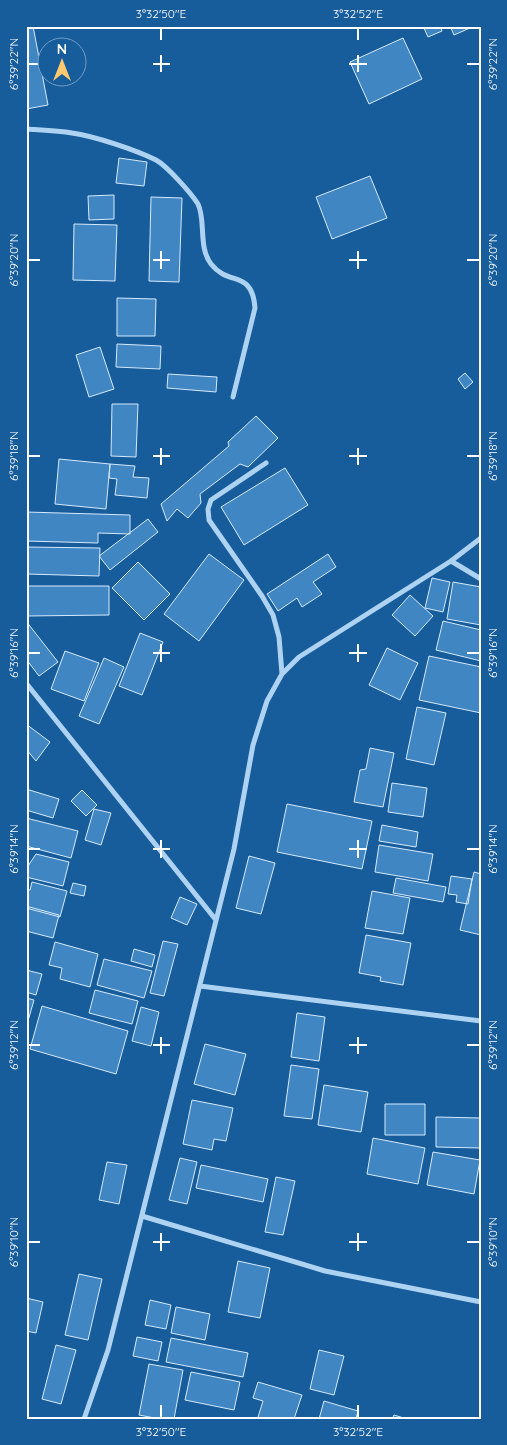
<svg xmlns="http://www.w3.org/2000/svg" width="507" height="1445" font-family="Quicksand,sans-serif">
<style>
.building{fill:#4086c2;stroke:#d6eafc}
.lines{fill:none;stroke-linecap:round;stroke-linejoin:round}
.minor{stroke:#aed3f2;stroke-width:5}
.ticks{fill:none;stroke:#fff;stroke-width:2}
.neatline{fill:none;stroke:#fff;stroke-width:2}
.ticks-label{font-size:12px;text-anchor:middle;fill:#fff}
</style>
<rect width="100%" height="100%" fill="#175c9b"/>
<path class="building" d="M26 26H33L48 105 26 109Z
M423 26H440L442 31 428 37Z
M450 26H470V28L454 35Z
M403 38 422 79 369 104 350 62Z
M119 158 147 162 144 186 116 183Z
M370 176 387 218 332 239 316 197Z
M114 195V219L89 220 88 196Z
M151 197 182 198 179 282 149 281Z
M74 224 117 225 115 281 73 280Z
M117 298 156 299 155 336H117Z
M117 344 161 346 160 369 116 367Z
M100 347 114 389 89 397 76 355Z
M465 373 473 382 465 389 458 379Z
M168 374 217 377 216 392 167 388Z
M112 404H138L136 457 111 456Z
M256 416 278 438 248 467 240 464 200 494 201 503 188 518 177 509 167 521 161 504 229 446 228 442Z
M59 459 110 464 106 509 55 504Z
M110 464 135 466 133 477 149 478 147 498 115 495 117 479 109 478Z
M285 468 308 505 244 545 221 507Z
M26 512 130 515V534L98 533V543L26 541Z
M148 519 158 532 110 570 99 556Z
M26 547 100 548 99 576 26 574Z
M209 554 244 580 199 641 164 614Z
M328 554 336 567 313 582 322 594 302 607 297 598 278 611 267 594Z
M138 562 170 594 144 620 112 588Z
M432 578 450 582 443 612 425 608Z
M453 582 481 587V625L447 619Z
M26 586H109V615L26 616Z
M410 595 433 616 415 636 392 615Z
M26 621 58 662 39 676 26 659Z
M443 621 481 630V661L436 650Z
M140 633 163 642 142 695 119 686Z
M387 648 418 663 400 700 369 685Z
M65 651 99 663 84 701 51 689Z
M429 656 481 667V713L419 700Z
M104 658 124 667 99 724 79 716Z
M417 707 446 713 434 765 406 759Z
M26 724 50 742 36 761 26 749Z
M370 748 394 753 383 807 354 802 360 770 366 769Z
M392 783 427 788 423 817 388 812Z
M26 789 59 799 53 818 26 810Z
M82 790 97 805 86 816 71 801Z
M287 804 372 821 362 869 277 852Z
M94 809 111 813 101 845 85 840Z
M26 818 78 831 71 858 26 846Z
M382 825 418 832 416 847 379 841Z
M379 845 433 854 428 881 375 872Z
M36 854 69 862 63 886 26 877V869Z
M249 856 275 863 261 914 236 908Z
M474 872 481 874V935L460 930Z
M451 876 472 879 468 904 456 902 457 895 448 894Z
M396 878 446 887 443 902 393 893Z
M32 882 67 891 60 917 26 908V890H30Z
M73 883 86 886 84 896 70 893Z
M372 891 410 898 403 934 365 928Z
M180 897 197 904 187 925 171 918Z
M26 906 59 915 53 938 26 931Z
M366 935 411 943 403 985 380 981 381 977 359 973Z
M163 941 178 944 164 996 150 993Z
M55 942 98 954 90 987 60 979 62 968 49 965Z
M134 949 155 955 152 967 131 961Z
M104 959 152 971 144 998 97 985Z
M26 970 42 974 36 995 26 992Z
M95 990 138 1001 132 1024 89 1013Z
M26 998 34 1000 26 1028Z
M42 1006 128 1031 116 1074 30 1049Z
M141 1007 159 1012 151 1046 132 1041Z
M297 1013 325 1017 319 1061 291 1057Z
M205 1044 246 1054 235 1095 194 1084Z
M291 1065 319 1069 312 1119 284 1116Z
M324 1085 368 1092 361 1132 318 1125Z
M192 1100 233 1108 226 1141 214 1139 212 1150 183 1144Z
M385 1104H425V1135H385Z
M436 1117 481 1118V1148L436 1147Z
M373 1138 425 1148 418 1184 367 1174Z
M433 1152 480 1160 474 1194 427 1185Z
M180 1158 197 1162 187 1204 169 1200Z
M107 1162 127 1165 119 1204 99 1200Z
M201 1165 268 1179 263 1202 196 1188Z
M276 1177 295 1181 283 1235 265 1232Z
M238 1261 270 1268 260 1318 228 1312Z
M79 1274 102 1279 88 1340 65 1335Z
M26 1298 43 1302 36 1333 26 1331Z
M150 1300 171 1305 166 1329 145 1325Z
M176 1307 210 1314 205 1340 171 1333Z
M137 1337 162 1342 158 1361 133 1356Z
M171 1338 248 1353 243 1377 166 1362Z
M56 1345 76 1350 61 1404 42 1399Z
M319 1350 344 1356 334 1395 310 1389Z
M149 1364 183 1370 174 1419H160L139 1415Z
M191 1372 240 1382 234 1410 185 1400Z
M258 1382 302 1395 294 1419H265L258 1417 263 1401 253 1398Z
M324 1401 358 1411 356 1419H319Z
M394 1415 407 1419H392Z"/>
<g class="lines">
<path class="minor" d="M26 129C41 130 57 130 72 133 94 136 136 150 156 160 167 166 191 193 198 204 206 220 198 247 211 264 229 287 252 269 255 308L233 397
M266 463 211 500 208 509 209 520 262 596 273 615 279 637 282 674
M451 561 481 579
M26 683 216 920
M200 986 481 1021
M142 1216 325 1271 481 1302
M84 1419 108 1350 234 849 253 745 267 701 282 674 299 657 451 561 481 538"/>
</g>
<path class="ticks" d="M161 28V40M358 28V40M161 55V72M358 55V72M28 64H40M153 64H170M349 64H367M467 64H480M161 251V269M358 251V269M28 260H40M153 260H170M349 260H367M467 260H480M161 448V465M358 448V465M28 456H40M153 456H170M349 456H367M467 456H480M161 644V662M358 644V662M28 653H40M153 653H170M349 653H367M467 653H480M161 840V858M358 840V858M28 849H40M153 849H170M349 849H367M467 849H480M161 1037V1054M358 1037V1054M28 1045H40M153 1045H170M349 1045H367M467 1045H480M161 1233V1251M358 1233V1251M28 1242H40M153 1242H170M349 1242H367M467 1242H480M161 1405V1418M358 1405V1418"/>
<rect width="507" height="1445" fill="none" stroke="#175c9b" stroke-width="55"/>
<g transform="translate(62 62)"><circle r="24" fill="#175c9b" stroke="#749dc3"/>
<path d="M0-4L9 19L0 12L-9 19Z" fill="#ffc96f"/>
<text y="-8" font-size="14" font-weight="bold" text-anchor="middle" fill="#ffffff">N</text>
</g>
<rect x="28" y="28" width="452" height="1390" class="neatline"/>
<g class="ticks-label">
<text x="161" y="18">3°32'50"E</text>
<text x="358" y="18">3°32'52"E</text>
<text transform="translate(14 64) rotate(-90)" y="4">6°39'22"N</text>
<text transform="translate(493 64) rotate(-90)" y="4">6°39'22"N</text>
<text transform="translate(14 260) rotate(-90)" y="4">6°39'20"N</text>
<text transform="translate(493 260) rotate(-90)" y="4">6°39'20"N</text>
<text transform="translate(14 456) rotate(-90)" y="4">6°39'18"N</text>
<text transform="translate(493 456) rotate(-90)" y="4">6°39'18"N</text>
<text transform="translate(14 653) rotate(-90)" y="4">6°39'16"N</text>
<text transform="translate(493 653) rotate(-90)" y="4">6°39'16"N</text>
<text transform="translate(14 849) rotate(-90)" y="4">6°39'14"N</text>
<text transform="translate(493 849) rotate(-90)" y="4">6°39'14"N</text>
<text transform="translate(14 1045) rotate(-90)" y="4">6°39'12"N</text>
<text transform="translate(493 1045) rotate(-90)" y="4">6°39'12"N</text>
<text transform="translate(14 1242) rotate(-90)" y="4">6°39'10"N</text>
<text transform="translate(493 1242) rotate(-90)" y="4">6°39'10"N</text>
<text x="161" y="1436">3°32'50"E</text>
<text x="358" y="1436">3°32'52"E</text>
</g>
</svg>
